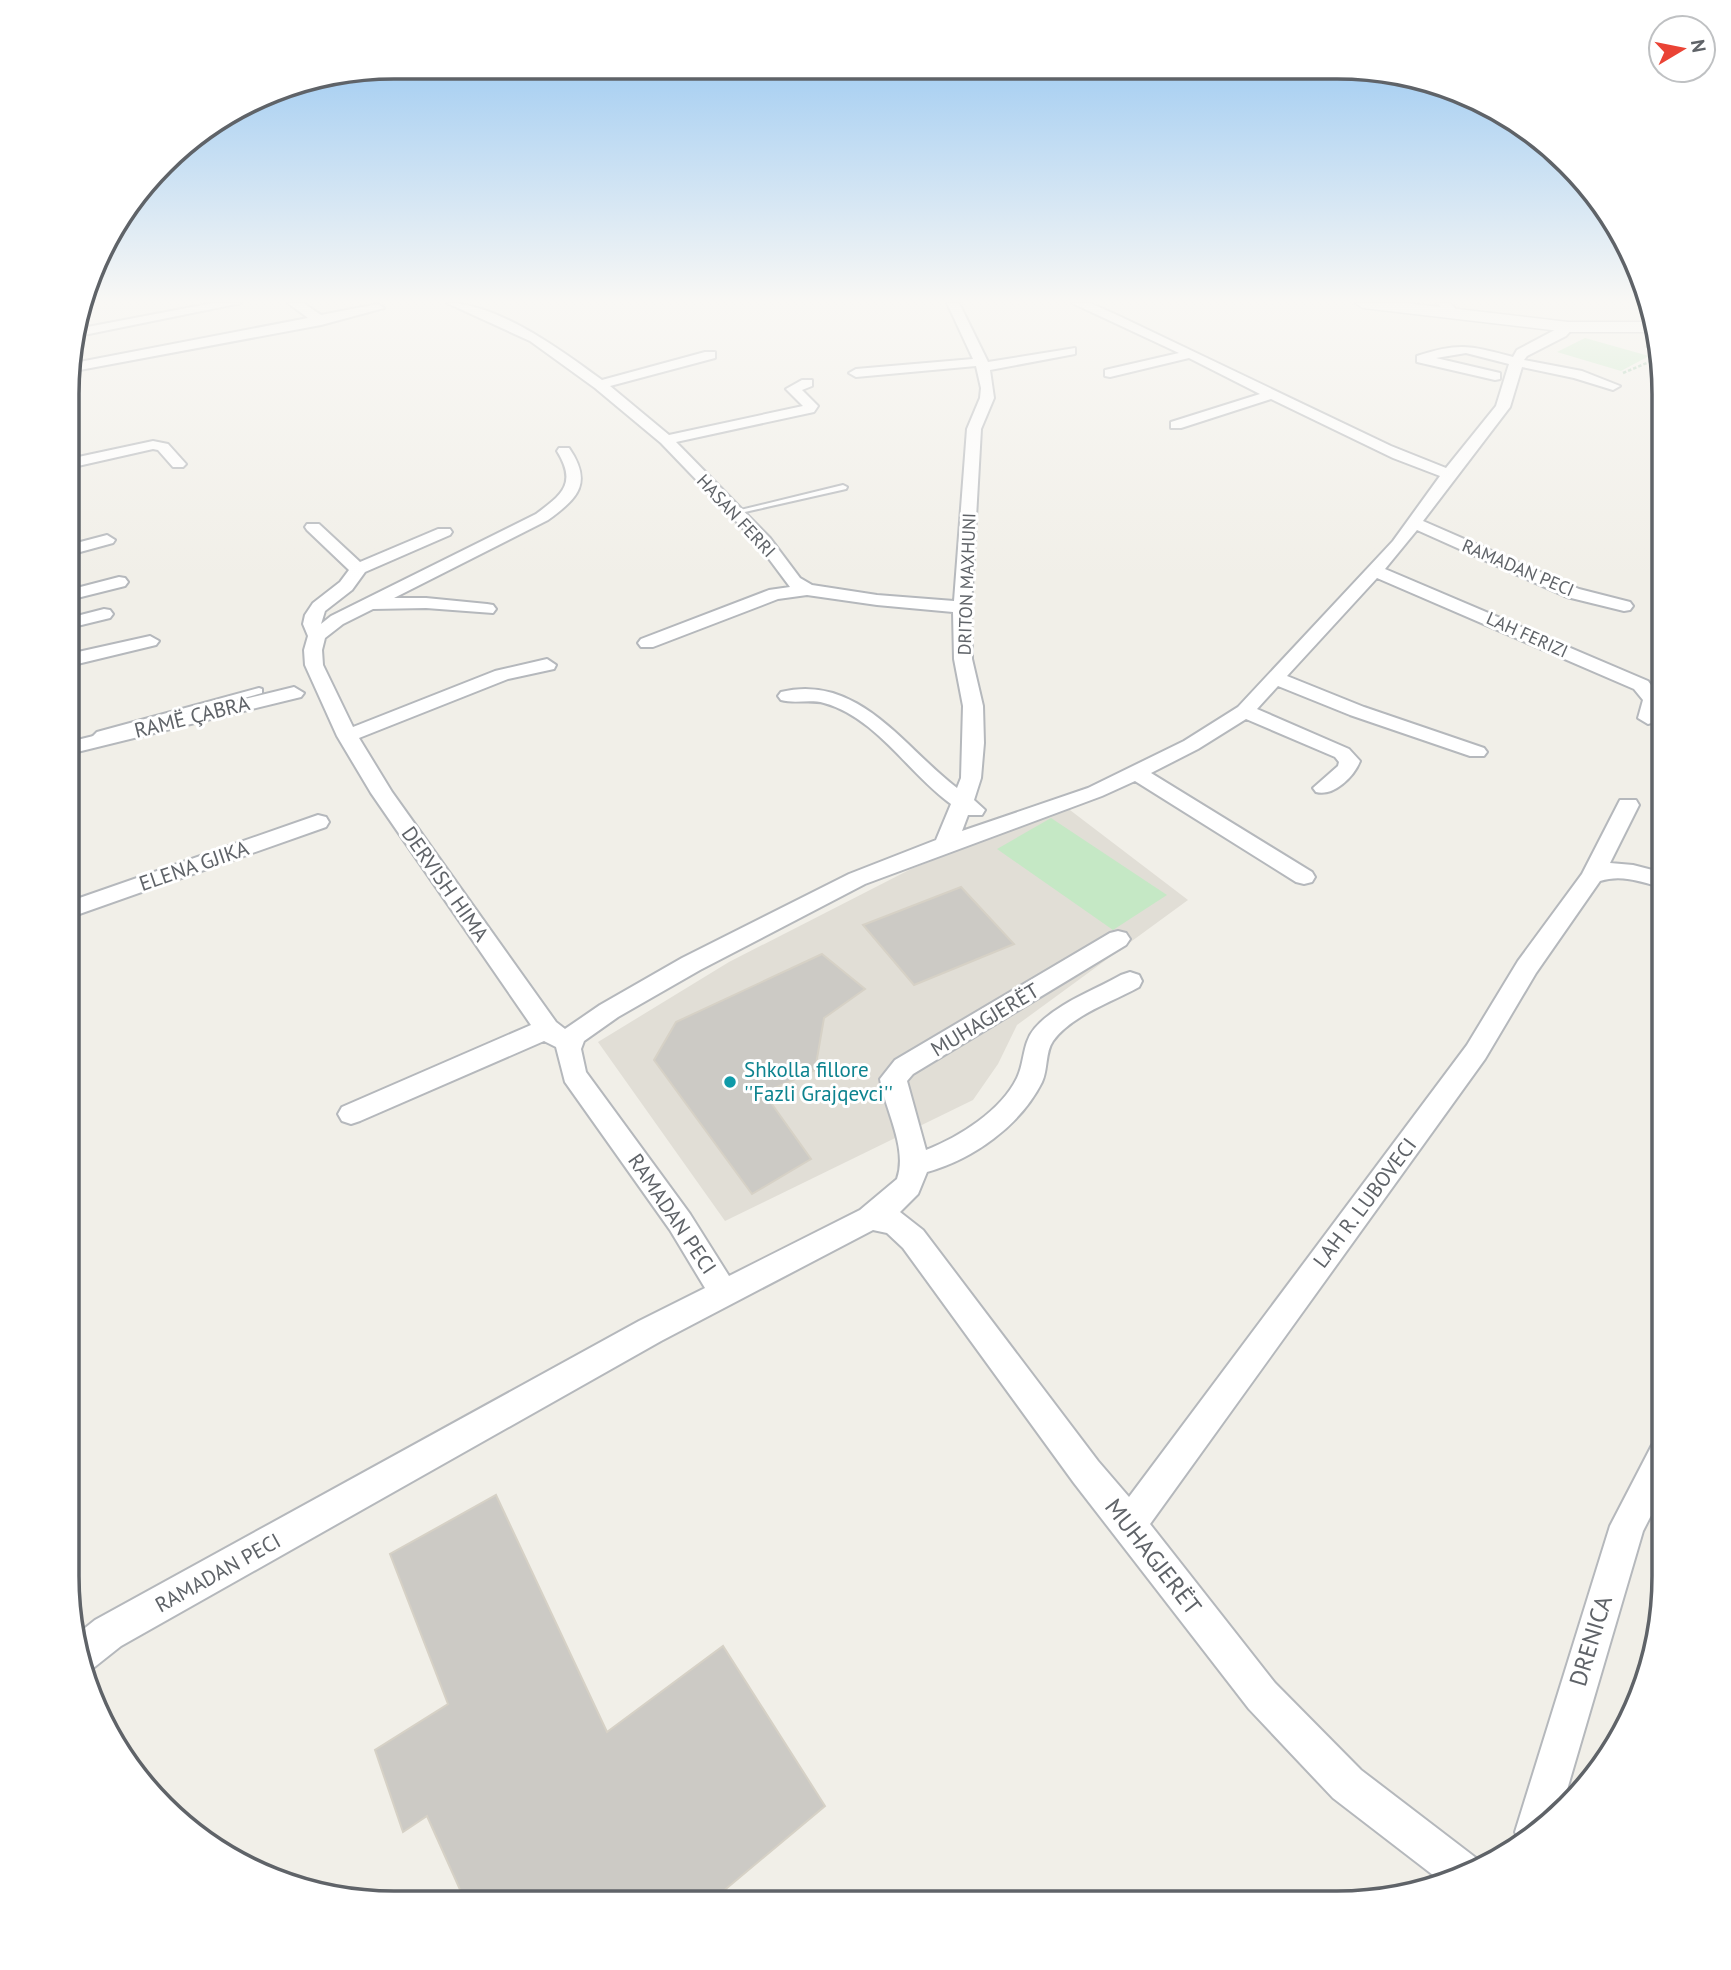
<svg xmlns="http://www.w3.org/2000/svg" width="1731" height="1970" font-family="'PT Sans',sans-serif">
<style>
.education{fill:#e1ded6}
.green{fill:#c5e8c5}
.building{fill:#cccac5;stroke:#d6d1c6;stroke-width:2}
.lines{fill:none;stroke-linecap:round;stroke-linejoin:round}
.service-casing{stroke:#b5b8bc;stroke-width:4}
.minor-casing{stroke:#b5b8bc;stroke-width:4}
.tertiary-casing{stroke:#b5b8bc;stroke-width:3}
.primary-casing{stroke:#f2c960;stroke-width:4}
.path{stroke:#9cc7a9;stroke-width:2.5;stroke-dasharray:3.5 2;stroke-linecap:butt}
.service{fill:#fff;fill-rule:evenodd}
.minor{fill:#fff;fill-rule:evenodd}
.tertiary{fill:#fff;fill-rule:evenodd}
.primary{fill:#fff2af;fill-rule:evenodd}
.culture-dot{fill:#0f9aa8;stroke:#fff;stroke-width:2.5}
.labels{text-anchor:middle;stroke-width:6;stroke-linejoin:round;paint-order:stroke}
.far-street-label{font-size:18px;fill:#5f6368;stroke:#fff}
.street-label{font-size:21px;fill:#5f6368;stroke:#fff}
.culture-label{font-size:21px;fill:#0d838f;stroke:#fff;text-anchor:start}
.near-street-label{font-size:24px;fill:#5f6368;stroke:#fff}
.rim{fill:none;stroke:#5f6368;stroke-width:3.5}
</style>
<rect width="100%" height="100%" fill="#f1efe8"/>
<path class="education" d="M1066 807 1188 900 1017 1025 998 1064 973 1100 725 1221 598 1042 729 962 911 869Z"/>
<path class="green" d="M1585 338 1649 356 1621 371 1557 352Z
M1051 818 1167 895 1113 930 997 849Z"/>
<path class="building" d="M961 887 1014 944 914 985 863 925Z
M822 954 865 989 824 1018 815 1070 764 1093 811 1159 752 1194 654 1060 676 1022Z
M496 1495 607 1732 723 1646 825 1806 709 1903H466L427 1816 403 1832 375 1750 448 1704 390 1554Z"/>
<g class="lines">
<defs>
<path id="service" d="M843 485 847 487 846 489 736 514 732 512Z
M259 688 262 689V693L105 736 95 745H87L86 743 97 732Z"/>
<path id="minor" d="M213 303H241L74 337 77 329Z
M288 303H303L321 315 378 304 384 308 321 325 69 372V364L308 318Z
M447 303C498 303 562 351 602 380L705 352H715V358L610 386 669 435 803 406 786 389 802 380H812V386L802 390 818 406 814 412 676 442 770 538 800 578 812 585 877 595 954 601 967 429 980 398 981 388 976 366 856 377 849 373 856 369 973 359 947 303H959L988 362 1075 348V354L990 370 994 398 981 429 971 607 972 659 983 706 984 743 981 778 974 800 985 810 982 815H968L962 831 1088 788 1184 741 1238 707 1393 541 1440 476 1393 458 1271 399 1181 428H1171V422L1260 394 1189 358 1110 377 1105 376V370L1179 353 1072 303H1090L1117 315 1391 446 1446 468 1496 406 1509 364 1466 353 1436 358 1500 373V379L1495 380 1417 362V356C1460 342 1471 346 1513 357L1517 350 1568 323 1574 327 1566 336 1527 356 1524 360 1582 371 1620 386 1613 390 1574 378 1522 367 1510 407 1423 521 1579 589 1630 602 1633 606 1630 610 1624 611 1567 597 1417 530 1385 569 1648 681 1662 700 1655 722 1648 724 1638 718 1643 700 1634 689 1377 578 1287 676 1364 707 1484 748 1487 752 1484 756H1470L1350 715 1278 686 1257 709 1349 749 1360 761C1354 777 1333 797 1316 792L1313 788 1338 766 1339 762 1335 757 1246 719 1198 749 1151 773 1312 872 1315 877 1312 882 1304 884 1296 882 1135 781 1102 796 865 884 700 970 618 1017 584 1041 581 1049 586 1072 690 1214 729 1276 860 1210 897 1179C908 1148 885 1110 880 1079L895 1060 1110 933 1118 931 1126 933 1130 939 1126 945 913 1074 907 1081 926 1150C959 1137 1001 1111 1017 1078 1025 1062 1022 1043 1035 1028 1057 1003 1093 991 1121 975L1130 972 1139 975 1142 981 1139 987C1112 1002 1072 1015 1053 1041 1045 1052 1048 1070 1042 1082 1020 1126 973 1159 927 1172L918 1194 900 1212 923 1230 1098 1461 1129 1497 1467 1045 1518 961 1582 874 1620 800H1636L1639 805 1610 863 1633 865 1664 873V888C1642 882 1622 874 1600 881L1536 973 1485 1059 1150 1524 1275 1683 1361 1770 1480 1861 1483 1866 1446 1885 1333 1798 1249 1709 1074 1483 903 1248 887 1233 873 1230 661 1341 121 1646 92 1669 82 1673 75 1636 95 1620 639 1321 705 1288 670 1230 565 1082 556 1047 544 1041 360 1121 351 1124 342 1121 338 1114 342 1107 531 1025 371 793 337 736 305 665 304 650 308 636 303 624 305 615 313 603 340 582 349 570 307 530 305 527 307 524H319L360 562 438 529H450L452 532 450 535 365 572 352 590 325 611 321 624 331 616 536 514C563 494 577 483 557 451L559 448H569C593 483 578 498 548 520L394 598H426L487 604 493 605 496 609 493 613 426 608 373 609 343 624 325 638 322 650 323 665 353 727 495 671 547 659 556 665 554 669 508 679 359 738 392 792 556 1022 565 1029 600 1005 682 958 849 874 936 840 951 804C909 774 876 717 824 703 810 699 795 704 781 700L778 696 781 692C859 673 904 748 957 788L961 778 963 706 954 659 953 612 877 605 807 595 778 599 653 647H641L638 643 641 639 769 590 790 587 758 544 661 443 595 388 530 341Z
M1437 303H1450L1460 314 1450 317Z
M153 441 168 444 186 464 183 467H173L158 450 153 449 69 468V459Z
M107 535 115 540 113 543 69 555V545Z
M119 577 125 578 128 582 125 586 69 600V590Z
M104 609 110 610 113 614 110 618 69 628V618Z
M150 636 159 641 156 645 69 666V654Z
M294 687 304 693 301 697 69 754V742Z
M318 815 326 817 329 822 326 827 68 918V902Z
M1664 1440V1490L1643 1531 1564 1800 1521 1846 1515 1832 1610 1526 1652 1445Z"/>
<path id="tertiary" d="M1355 303H1406L1568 322H1654L1656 332H1568L1363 308Z"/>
<path id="primary" d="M1636 303H1650L1652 310 1638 307Z"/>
</defs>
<use href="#service" class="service-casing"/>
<use href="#minor" class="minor-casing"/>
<use href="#tertiary" class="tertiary-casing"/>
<use href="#primary" class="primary-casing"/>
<path class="path" d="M1646 346 1661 356
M1623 373 1661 357"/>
<use href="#service" class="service"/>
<use href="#minor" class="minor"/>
<use href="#tertiary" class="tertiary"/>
<use href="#primary" class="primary"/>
</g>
<linearGradient id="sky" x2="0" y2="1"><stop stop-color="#8fc3f1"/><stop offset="0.52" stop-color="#f9f8f5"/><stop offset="1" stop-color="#f9f8f5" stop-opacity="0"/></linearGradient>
<rect width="1731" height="579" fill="url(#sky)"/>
<circle class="culture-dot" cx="730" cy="1082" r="7"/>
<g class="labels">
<g class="far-street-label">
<text transform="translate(736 516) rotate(47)" y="6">HASAN FERRI</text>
<text transform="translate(1518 568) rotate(23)" y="6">RAMADAN PECI</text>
<text transform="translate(967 584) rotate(-88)" y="6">DRITON MAXHUNI</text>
<text transform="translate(1527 635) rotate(24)" y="6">LAH FERIZI</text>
</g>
<g class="street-label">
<text transform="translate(192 717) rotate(-14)" y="7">RAMË ÇABRA</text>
<text transform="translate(194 866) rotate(-19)" y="7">ELENA GJIKA</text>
<text transform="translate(445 884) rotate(55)" y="7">DERVISH HIMA</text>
<text transform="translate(985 1020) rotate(-31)" y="7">MUHAGJERËT</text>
<text transform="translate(1365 1203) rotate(-53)" y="7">LAH R. LUBOVECI</text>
<text transform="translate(672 1214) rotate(56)" y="7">RAMADAN PECI</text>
<text transform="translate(218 1573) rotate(-29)" y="7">RAMADAN PECI</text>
</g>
<g class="culture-label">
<text x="744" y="1077">Shkolla fillore<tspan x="744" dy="24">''Fazli Grajqevci''</tspan></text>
</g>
<g class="near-street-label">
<text transform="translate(1153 1557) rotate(52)" y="8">MUHAGJERËT</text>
<text transform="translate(1591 1641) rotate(-73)" y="8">DRENICA</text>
</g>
</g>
<path d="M0 0H1731V1970H0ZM394 79H1337A315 315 0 0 1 1652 394V1576A315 315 0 0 1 1337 1891H394A315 315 0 0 1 79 1576V394A315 315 0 0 1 394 79Z" fill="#fff" fill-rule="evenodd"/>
<path class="rim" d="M394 79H1337A315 315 0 0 1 1652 394V1576A315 315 0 0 1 1337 1891H394A315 315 0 0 1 79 1576V394A315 315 0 0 1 394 79Z"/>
<g transform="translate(1682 49) rotate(80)"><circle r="33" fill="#ffffff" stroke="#bfc1c3" stroke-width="2"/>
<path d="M0-5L12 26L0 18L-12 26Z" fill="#ea4335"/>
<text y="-10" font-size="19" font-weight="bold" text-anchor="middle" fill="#5f6368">N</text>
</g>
</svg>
